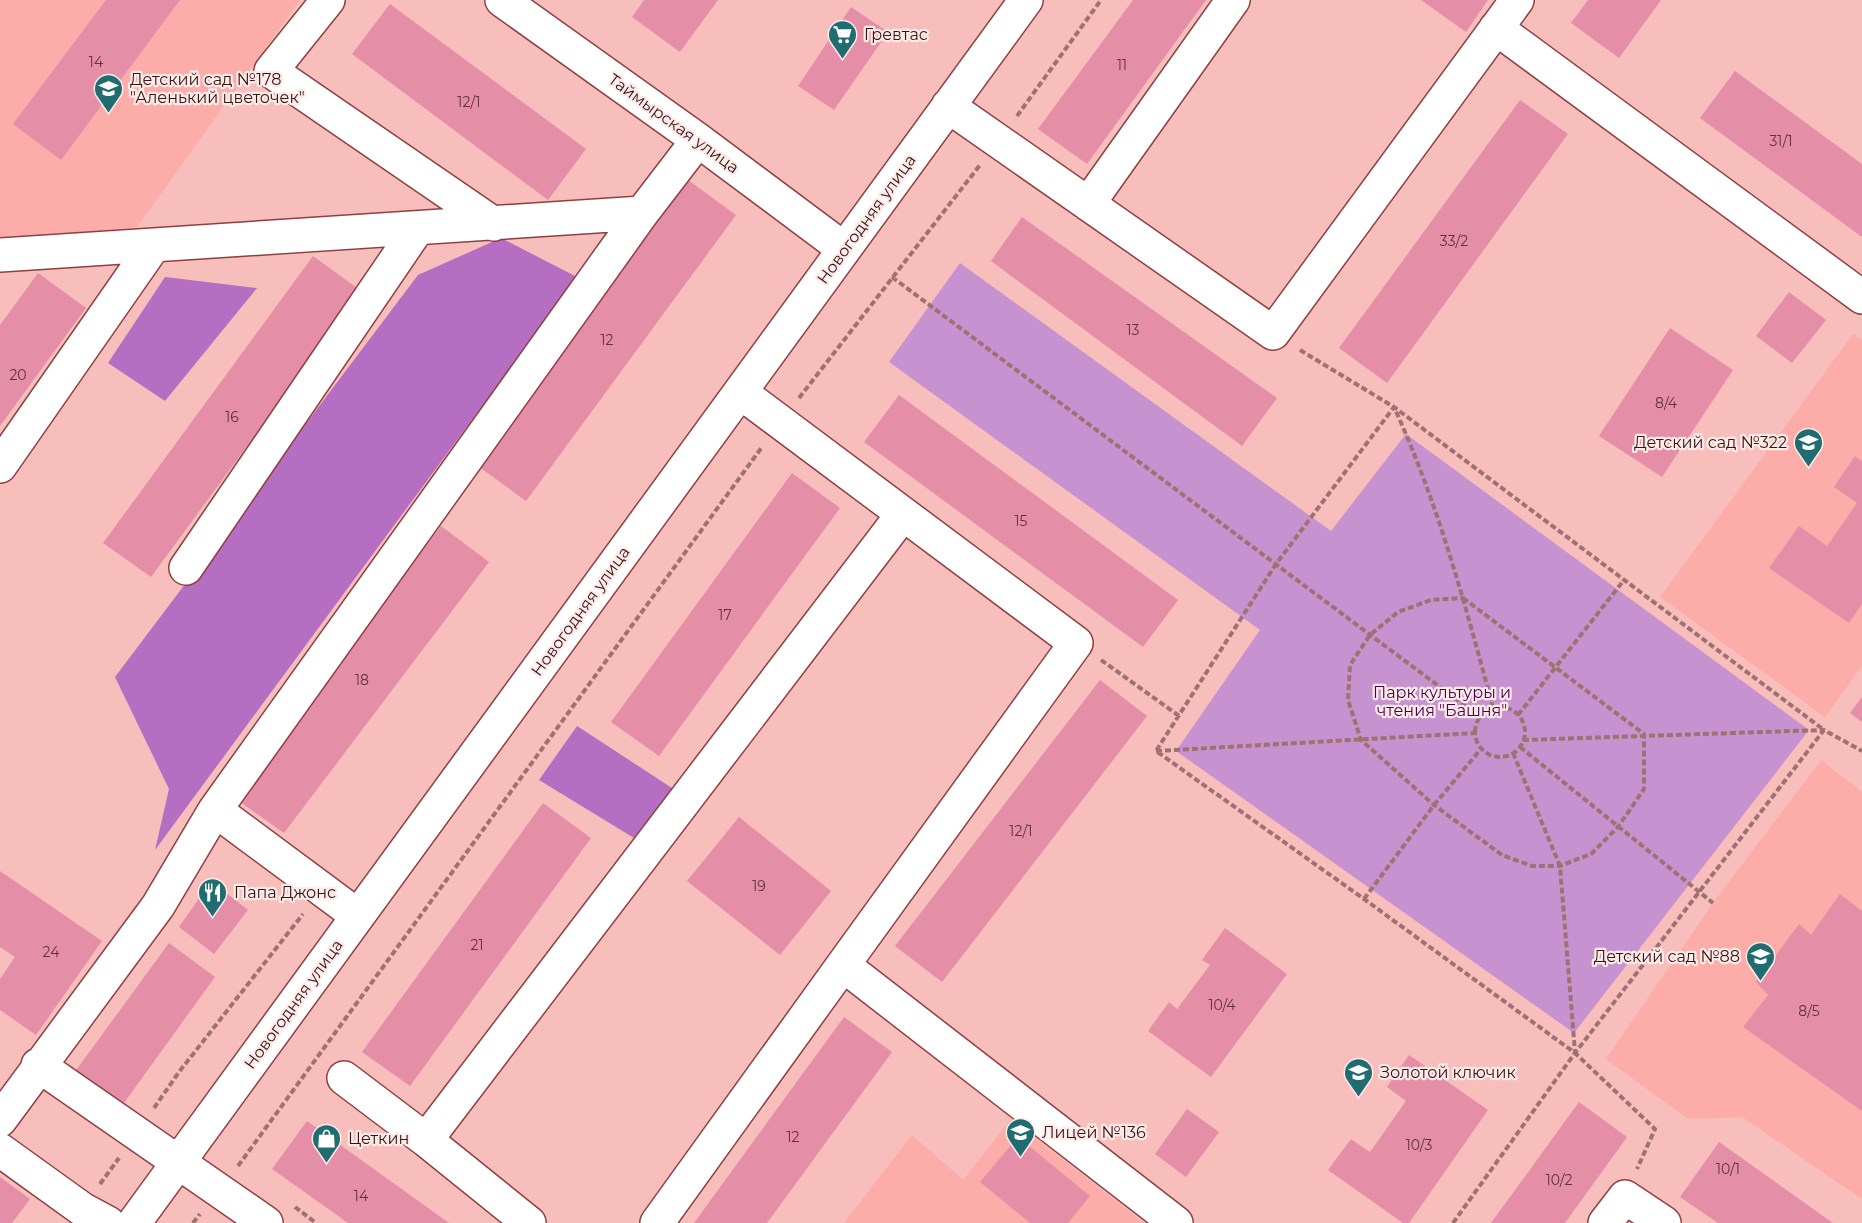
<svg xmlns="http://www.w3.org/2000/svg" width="1862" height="1223" font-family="Montserrat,sans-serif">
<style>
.built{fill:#fcaca9}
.green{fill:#c692cf}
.forest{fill:#b56ec2}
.building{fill:#e58ea7}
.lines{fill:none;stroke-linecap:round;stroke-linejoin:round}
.minor-casing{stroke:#8f3f40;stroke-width:36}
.path{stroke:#9f7170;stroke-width:4;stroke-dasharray:6 3;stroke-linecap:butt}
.minor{stroke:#fff;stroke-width:33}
.labels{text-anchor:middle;stroke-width:4.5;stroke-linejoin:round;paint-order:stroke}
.number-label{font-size:14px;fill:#613239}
.poi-label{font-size:16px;fill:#351414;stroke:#feeae9;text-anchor:start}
.street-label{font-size:16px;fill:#351414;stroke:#feeae9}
.park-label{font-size:16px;fill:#470052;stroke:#feeae9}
</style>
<rect width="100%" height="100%" fill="#f7bebc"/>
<path class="built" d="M0 0H300L137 227 0 241Z
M1853 334 1862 340V666L1825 717 1660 597Z
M1821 760 1862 792V1199L1742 1117 1688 1119 1606 1059 1713 903Z
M1011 1119 1144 1223H844L912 1135 963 1180Z"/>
<path class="green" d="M960 263 1331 531 1406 434 1809 730 1574 1033 1176 751 1260 630 889 362Z"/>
<path class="forest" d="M501 238 577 277 155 850 169 789 115 677 418 275Z
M165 277 257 288 165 401 108 363Z
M577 726 672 788 634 838 539 780Z"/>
<path class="building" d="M106 0H180L61 160 13 124Z
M644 0H718L680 52 632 17Z
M1133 0H1206L1087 164 1038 129Z
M1421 0H1488L1466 32Z
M1588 0H1661L1619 58 1571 23Z
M390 4 586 149 548 200 352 54Z
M851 7 888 32 834 110 798 86Z
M1735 71 1862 164V237L1700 118Z
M1520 100 1568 134 1387 383 1339 348Z
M688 180 736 215 526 501 478 466Z
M1022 217 1277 398 1242 446 991 261Z
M313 256 361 291 151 577 103 543Z
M38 273 86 308 0 426V325Z
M1789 292 1826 320 1792 363 1756 336Z
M1670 328 1733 370 1662 477 1599 436Z
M899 395 1178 600 1143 647 864 442Z
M1855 456 1862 461V604L1849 623 1769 568 1799 526 1827 546 1857 503 1834 487Z
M792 473 840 508 659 756 611 722Z
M441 526 489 562 284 833 236 799Z
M1100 680 1147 716 942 982 895 946Z
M1862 697V722L1850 713Z
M543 803 591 838 410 1086 362 1052Z
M739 817 831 891 780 955 687 881Z
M0 871 102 941 36 1035 0 1010V979L15 957 0 947Z
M211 881 248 910 214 954 179 927Z
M1840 894 1862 911V1111L1743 1027 1768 995 1756 982 1799 924 1811 935Z
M1225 928 1287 974 1211 1077 1148 1031 1169 1002 1177 1009 1210 965 1202 960Z
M169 943 215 977 121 1107 74 1073Z
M844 1017 892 1052 767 1223H694Z
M1409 1055 1488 1110 1409 1223H1403L1328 1170 1351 1139 1370 1152 1406 1101 1387 1087Z
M1579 1102 1627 1137 1565 1223H1491Z
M1187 1109 1219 1132 1186 1177 1155 1154Z
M307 1121 449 1223H348L272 1169Z
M1018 1137 1090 1196 1068 1223H1030L980 1182Z
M1719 1142 1833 1223H1718L1680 1197Z
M0 1177 30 1199 12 1223H0Z"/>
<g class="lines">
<defs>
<path id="minor" d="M328 0 271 71 494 224
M502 0 698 140 844 249
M1496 28 1862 297
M948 106 1273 333 1517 0
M1088 204 1233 0
M0 255 642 213
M740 392 1076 643 843 965
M0 466 154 245
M186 568 417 229
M215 810 358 916
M38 1065 266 1223
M344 1078 426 1140 903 514
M0 1120 158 906 215 810 642 213 698 140
M426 1140 529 1223
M0 1150 82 1209 108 1223
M134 1223 1026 0
M657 1223 843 965 1176 1223
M1605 1223 1625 1197 1664 1223"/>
</defs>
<use href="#minor" class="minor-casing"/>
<path class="path" d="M1017 116 1101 0
M892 277 1480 717
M1300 350 1394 407 1824 730
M799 398 980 165
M1463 598 1644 734V789L1618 827 1591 854 1560 866H1532L1502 855 1434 805 1361 740 1348 700 1350 665 1370 635 1398 612 1431 600Z
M1101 660 1179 716
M1475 732a25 25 0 1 1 50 0a25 25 0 1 1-50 0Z
M1493 708C1466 607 1438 503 1394 407L1276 564 1156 751 1364 899 1575 1053 1655 1129 1637 1169
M1518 715 1624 580
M1523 740 1823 730
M1520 747 1713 903
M1156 751 1475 733
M1513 753 1560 866 1575 1052
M1364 899 1434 805 1481 749
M154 1108 179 1072 303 914
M238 1166 762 447
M100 1184 119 1158
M295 1207 316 1223
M193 1223 200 1214
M1453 1223 1575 1053 1824 730 1862 751"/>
<use href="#minor" class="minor"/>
</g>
<defs>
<symbol id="supermarket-pin" viewBox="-11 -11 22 30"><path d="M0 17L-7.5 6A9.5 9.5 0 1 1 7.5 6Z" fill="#216c71" stroke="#feeae9"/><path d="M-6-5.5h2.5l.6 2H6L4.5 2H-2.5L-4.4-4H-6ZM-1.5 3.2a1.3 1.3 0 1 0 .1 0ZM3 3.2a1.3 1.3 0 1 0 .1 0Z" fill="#fff"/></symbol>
<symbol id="school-pin" viewBox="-11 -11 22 30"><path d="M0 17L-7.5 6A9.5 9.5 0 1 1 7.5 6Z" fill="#216c71" stroke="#feeae9"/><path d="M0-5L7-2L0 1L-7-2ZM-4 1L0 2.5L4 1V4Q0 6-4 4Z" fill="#fff"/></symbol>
<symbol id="restaurant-pin" viewBox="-11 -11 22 30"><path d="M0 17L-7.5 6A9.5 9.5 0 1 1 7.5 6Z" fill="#216c71" stroke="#feeae9"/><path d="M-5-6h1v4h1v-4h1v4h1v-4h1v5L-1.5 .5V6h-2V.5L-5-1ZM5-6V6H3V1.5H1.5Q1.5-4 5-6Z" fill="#fff"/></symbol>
<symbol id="shop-pin" viewBox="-11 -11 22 30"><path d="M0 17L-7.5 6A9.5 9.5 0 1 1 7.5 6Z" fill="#216c71" stroke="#feeae9"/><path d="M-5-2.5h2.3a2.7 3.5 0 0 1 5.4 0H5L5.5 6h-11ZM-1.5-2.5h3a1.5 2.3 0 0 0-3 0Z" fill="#fff"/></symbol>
</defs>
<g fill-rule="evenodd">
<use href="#supermarket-pin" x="826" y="18" width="33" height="45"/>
<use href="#school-pin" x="92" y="72" width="33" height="45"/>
<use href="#school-pin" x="1792" y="426" width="33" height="45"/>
<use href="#restaurant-pin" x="196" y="876" width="33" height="45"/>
<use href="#school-pin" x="1744" y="940" width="33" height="45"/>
<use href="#school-pin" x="1342" y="1056" width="33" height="45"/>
<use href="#school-pin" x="1004" y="1116" width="33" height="45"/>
<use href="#shop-pin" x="310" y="1122" width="33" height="45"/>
</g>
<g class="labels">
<g class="number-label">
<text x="96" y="67">14</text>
<text x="1122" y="70">11</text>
<text x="469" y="107">12/1</text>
<text x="1781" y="146">31/1</text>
<text x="1454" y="246">33/2</text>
<text x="1133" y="335">13</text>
<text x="607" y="345">12</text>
<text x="18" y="380">20</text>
<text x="1666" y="408">8/4</text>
<text x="232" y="422">16</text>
<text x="1021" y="526">15</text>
<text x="725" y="620">17</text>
<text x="362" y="685">18</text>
<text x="1021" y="836">12/1</text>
<text x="759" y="891">19</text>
<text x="477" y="950">21</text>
<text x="51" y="957">24</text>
<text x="1222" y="1010">10/4</text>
<text x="1809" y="1016">8/5</text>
<text x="793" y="1142">12</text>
<text x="1419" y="1150">10/3</text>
<text x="1728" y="1174">10/1</text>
<text x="1559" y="1185">10/2</text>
<text x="361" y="1201">14</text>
</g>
<g class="poi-label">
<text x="864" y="40">Гревтас</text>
<text x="130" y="85">Детский сад №178<tspan x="130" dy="18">"Аленький цветочек"</tspan></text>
<text x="1787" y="448" text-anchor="end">Детский сад №322</text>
<text x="234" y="898">Папа Джонс</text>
<text x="1740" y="962" text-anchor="end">Детский сад №88</text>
<text x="1380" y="1078">Золотой ключик</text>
<text x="1042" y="1138">Лицей №136</text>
<text x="348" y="1144">Цеткин</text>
</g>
<g class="street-label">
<text transform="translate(674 123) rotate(36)" y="6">Таймырская улица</text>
<text transform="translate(866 219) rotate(-54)" y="6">Новогодняя улица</text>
<text transform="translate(580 611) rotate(-54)" y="6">Новогодняя улица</text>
<text transform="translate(293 1004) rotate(-54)" y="6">Новогодняя улица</text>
</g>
<g class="park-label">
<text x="1442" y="698">Парк культуры и<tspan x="1442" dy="18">чтения "Башня"</tspan></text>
</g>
</g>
</svg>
